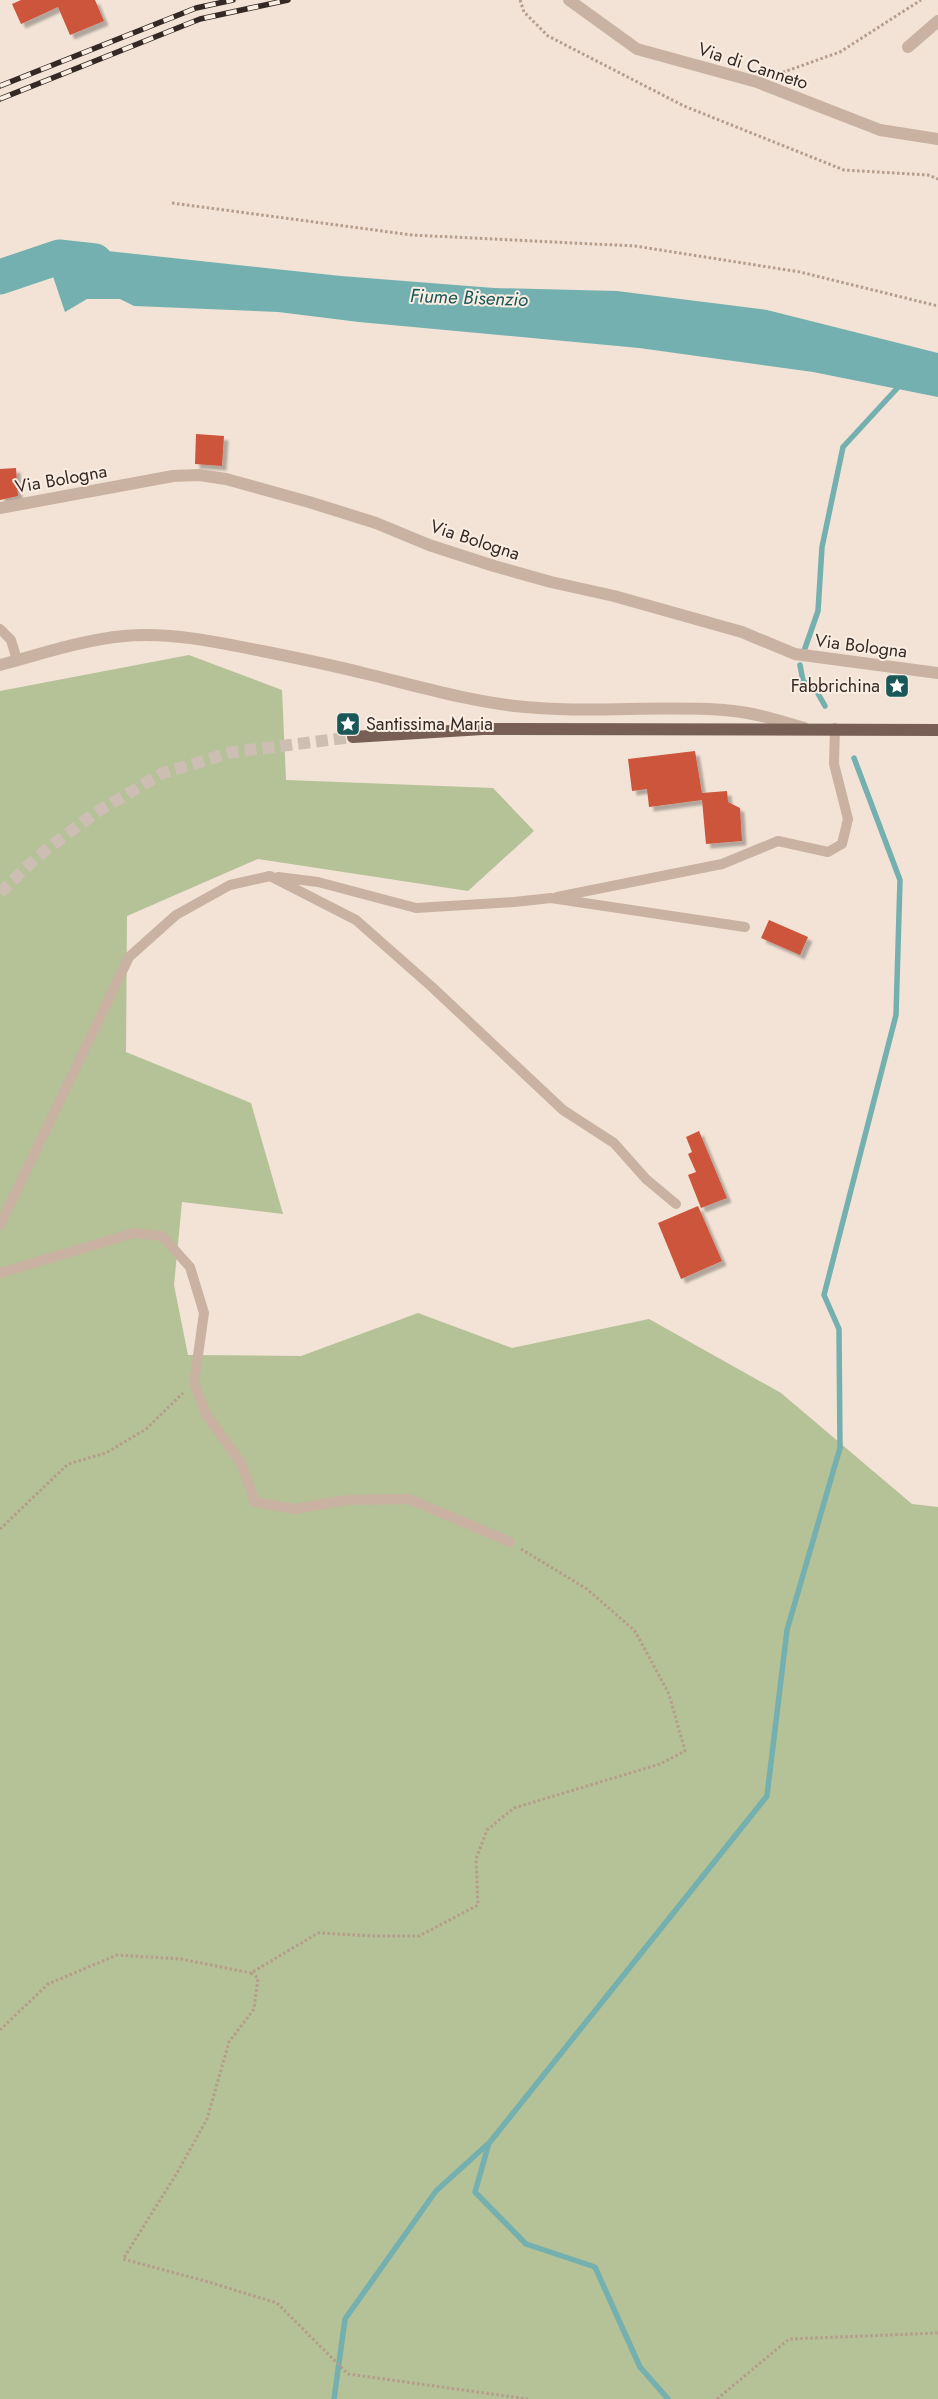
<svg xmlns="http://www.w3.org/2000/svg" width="938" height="2399" font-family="Jost,sans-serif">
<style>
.green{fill:#b5c196}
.water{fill:#74b0af}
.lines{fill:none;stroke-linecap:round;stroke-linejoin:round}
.stream{stroke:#74b0af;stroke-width:5.5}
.river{stroke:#74b0af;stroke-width:35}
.building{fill:#cc553a;filter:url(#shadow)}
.primary-tunnel{stroke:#ccbeb3;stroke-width:12;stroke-dasharray:12 6;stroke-linecap:butt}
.path{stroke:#b69c8c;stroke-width:3;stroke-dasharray:2.5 2.5;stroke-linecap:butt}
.service{stroke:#cab2a2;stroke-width:10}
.minor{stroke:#cab2a2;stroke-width:12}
.primary{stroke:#775f55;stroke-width:12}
.rail-casing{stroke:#342925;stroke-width:5.5}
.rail{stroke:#faeee3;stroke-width:4;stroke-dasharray:11;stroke-linecap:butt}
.labels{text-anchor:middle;stroke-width:4;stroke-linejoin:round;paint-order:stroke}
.street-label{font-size:18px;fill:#342925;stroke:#faeee3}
.poi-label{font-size:18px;fill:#342925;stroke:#faeee3;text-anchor:end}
.water-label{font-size:19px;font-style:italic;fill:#195758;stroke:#faeee3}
</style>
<defs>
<filter id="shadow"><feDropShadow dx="4.5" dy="4.5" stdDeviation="1" flood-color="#0004"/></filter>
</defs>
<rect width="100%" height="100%" fill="#f2e3d6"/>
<path class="green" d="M189 655 282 690 286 780 493 788 534 831 468 891 258 859 127 916 126 1052 251 1103 283 1214 182 1202 174 1285 188 1355 301 1356 418 1313 512 1348 649 1319 781 1393 912 1504 938 1507V2399H0V691Z"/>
<path class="water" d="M42 244 341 276 494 288 617 291 767 310 938 353V397L813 372 639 348 359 322 278 312 134 306 120 299H87L65 312Z"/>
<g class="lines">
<path class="stream" d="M804 651 818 611 822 547 843 447 902 383
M800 665 803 681 816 690 825 706
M489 2143 475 2192 526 2244 595 2267 640 2367 668 2399
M334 2399 345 2319 436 2191 490 2142 767 1796 787 1630 840 1448 839 1329 824 1295 896 1015 900 880 854 758"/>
<path class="river" d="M0 277 59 257 95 261"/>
</g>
<path class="building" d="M21 0H95L104 21 70 35 58 7 21 24 12 4Z
M196 434 224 436 222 466 195 464Z
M16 468 18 496 0 500V469Z
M695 751 702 793 727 791 728 802 740 808 742 841 706 844 702 800 649 807 647 789 632 791 628 759Z
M769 920 808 937 800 955 761 938Z
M699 1131 727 1198 701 1208 688 1175 696 1172 688 1154 692 1152 686 1137Z
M698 1206 722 1261 681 1279 658 1223Z"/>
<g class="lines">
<path class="primary-tunnel" d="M0 893 38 856 95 813 163 773 233 752 353 737"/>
<path class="path" d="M520 0 524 12 548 36 684 106 844 170 928 175 938 179
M778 74 840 52 921 0
M172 203 412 235 635 246 800 272 938 306
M0 1529 68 1464 106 1453 146 1429 183 1393
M521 1549 587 1589 635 1631 669 1694 685 1751 660 1764 514 1808 487 1830 476 1859 478 1905 419 1936H377L318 1933 251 1973 258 1978 254 2009 229 2042 207 2119 177 2173 123 2259 205 2281 277 2303 348 2374 528 2399
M0 2030 48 1984 117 1955 181 1959 251 1973
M717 2399 789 2339 938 2333"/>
<path class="service" d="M0 629 11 640 17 660
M278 877 318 882 416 908 514 902 551 898 745 927
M557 897 722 864 778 841 828 852 842 844 848 819 834 764 835 728
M0 1225 129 957 176 915 230 885 270 876 356 920 432 987 563 1110 614 1143 646 1179 676 1204
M0 1273 134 1233 162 1236 190 1267 204 1313 194 1383 206 1414 241 1463 255 1502 294 1509 348 1500 409 1499 510 1542"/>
<path class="minor" d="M569 0 637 49 757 82 880 130 938 139
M908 47 938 21
M0 508 173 476 199 475 226 479 309 502 376 523 429 545 494 566 551 582 614 596 742 632 795 654 938 673
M0 665C41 654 82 640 124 636 171 632 217 642 262 651 297 658 332 665 367 674 417 686 464 700 515 706 585 714 655 705 724 710 752 712 778 720 804 728"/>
<path class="primary" d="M353 737 483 729 938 730"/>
<defs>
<path id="rail" d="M0 86 196 8 233 0
M0 99 200 19 288 0"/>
</defs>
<use href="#rail" class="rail-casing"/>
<use href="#rail" class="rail"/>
</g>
<defs>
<symbol id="sight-square" viewBox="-11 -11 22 22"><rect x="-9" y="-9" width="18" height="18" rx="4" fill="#195758" stroke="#faeee3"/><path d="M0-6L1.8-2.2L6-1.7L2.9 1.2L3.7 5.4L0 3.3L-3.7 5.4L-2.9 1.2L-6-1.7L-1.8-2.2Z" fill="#fff"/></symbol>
</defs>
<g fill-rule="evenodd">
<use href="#sight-square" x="883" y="672" width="28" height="28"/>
<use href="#sight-square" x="334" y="710" width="28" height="28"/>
</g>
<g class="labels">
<g class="street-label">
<text transform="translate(753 66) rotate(18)" y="6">Via di Canneto</text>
<text transform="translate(61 479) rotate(-10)" y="6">Via Bologna</text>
<text transform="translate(475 540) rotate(18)" y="6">Via Bologna</text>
<text transform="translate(861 646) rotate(7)" y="6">Via Bologna</text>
</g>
<g class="poi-label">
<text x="880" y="692">Fabbrichina</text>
<text x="366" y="730" text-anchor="start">Santissima Maria</text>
</g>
<g class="water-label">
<text transform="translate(469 297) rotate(2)" y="7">Fiume Bisenzio</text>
</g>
</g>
</svg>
